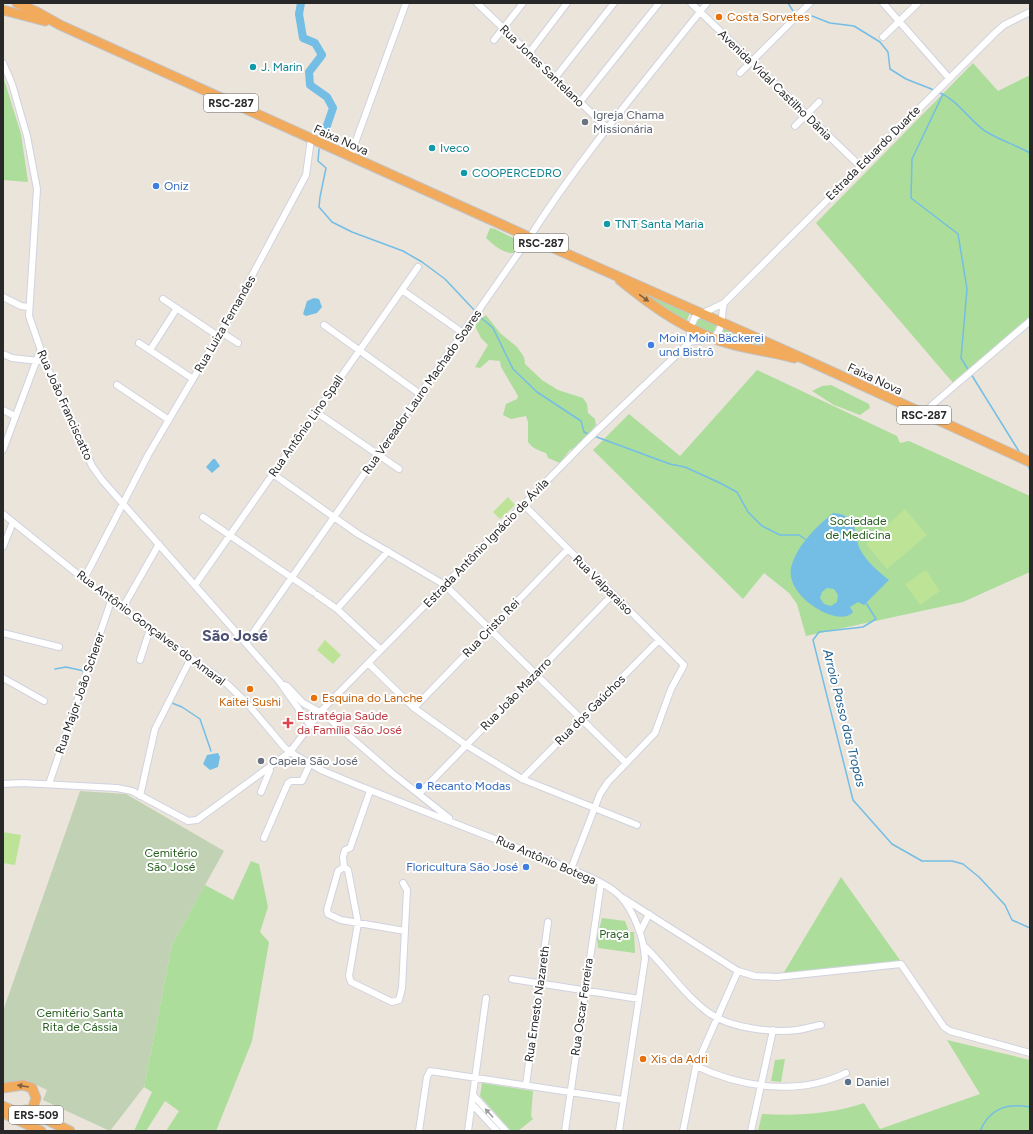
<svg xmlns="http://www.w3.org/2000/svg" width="1033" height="1134" font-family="Figtree,sans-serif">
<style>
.green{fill:#acdd9b}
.cemetery{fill:#c0d2b3}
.pitch{fill:#bde397}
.water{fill:#74bee5;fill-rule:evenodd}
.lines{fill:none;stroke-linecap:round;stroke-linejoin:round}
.stream{stroke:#74bee5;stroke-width:1.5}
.river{stroke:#74bee5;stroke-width:8}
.minor-casing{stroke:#d0d2e0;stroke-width:8}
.highway-casing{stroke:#c3c3c3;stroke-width:11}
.minor{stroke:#fff;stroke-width:6}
.highway{stroke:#f2aa5d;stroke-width:9}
.oneway{fill:#836240}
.oneway2{fill:#9e9e9e}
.food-dot{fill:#e8710a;stroke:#fff;stroke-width:1.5}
.culture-dot{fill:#0f9aa8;stroke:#fff;stroke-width:1.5}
.worship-dot{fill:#6b7280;stroke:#fff;stroke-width:1.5}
.shop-dot{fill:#3f7fe0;stroke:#fff;stroke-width:1.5}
.health-dot{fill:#e0444e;stroke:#fff;stroke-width:1.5}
.service-dot{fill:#5c6f8a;stroke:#fff;stroke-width:1.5}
.labels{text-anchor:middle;stroke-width:4;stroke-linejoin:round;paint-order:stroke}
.shield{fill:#fff;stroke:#686868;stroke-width:1}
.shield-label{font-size:11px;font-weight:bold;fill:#282828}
.food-label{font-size:12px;fill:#c56008;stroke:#fff;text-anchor:start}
.street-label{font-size:12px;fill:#282828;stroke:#fff}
.culture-label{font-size:12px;fill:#0d838f;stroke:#fff;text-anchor:start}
.worship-label{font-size:12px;fill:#5b616d;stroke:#fff;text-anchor:start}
.shop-label{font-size:12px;fill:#366cbe;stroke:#fff;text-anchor:start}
.park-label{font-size:12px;fill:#265f1e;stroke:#fff}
.health-label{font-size:12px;fill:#be3a42;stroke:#fff;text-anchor:start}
.service-label{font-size:12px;fill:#4e5e75;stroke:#fff;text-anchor:start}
.water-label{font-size:13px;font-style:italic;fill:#175b8e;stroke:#fff}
.district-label{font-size:16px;font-weight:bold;fill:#4c5075;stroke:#fff}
</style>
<rect width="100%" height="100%" fill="#eae4db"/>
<path class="green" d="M973 63 998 91 1030 75V319L954 384 816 223Z
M3 76 21 134 28 182 3 180Z
M490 228 495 229 521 242 515 253C503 254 494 245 486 238Z
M628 281 690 312 686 323 654 303Z
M486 315 500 333 517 347 524 357 525 364 542 380 558 390 583 398 587 404 588 413 595 419 596 425 580 444 569 451 560 463 548 458 546 453C538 450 533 449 528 442V422L526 416 511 419 503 415 506 404 517 399 518 396 501 367 500 361 489 360 480 368 475 367 488 345 481 338 475 326 478 321Z
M698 317 712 321 716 325 715 331C707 335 697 330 695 322Z
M723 327 786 354 717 337Z
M757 370 897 436 900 443 909 441 1030 496V572L963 602 806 636 797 604 789 593 764 573 743 599 593 450 629 414 680 456Z
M831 385 869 404 870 408 860 415 834 405 812 391 822 386Z
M251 861 259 864 268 907 260 932 269 942 252 1041 216 1131H166L179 1111 165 1101 146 1131H134L152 1092 144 1087 172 945 205 885 233 900Z
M841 877 902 963 783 974Z
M602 918 625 921 629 932H634L635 953 598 948 597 938Z
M947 1040 1030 1060V1131H758L762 1114C796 1116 832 1114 864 1103L880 1129 980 1094Z
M785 1059 781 1082 771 1081 775 1060Z
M482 1083 533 1091 531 1116 533 1119 518 1131H511L480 1096Z"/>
<path class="cemetery" d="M80 791 126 794 224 851 172 945 144 1087 110 1131 43 1100 47 1090 26 1080 3 1083V1011Z"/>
<path class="pitch" d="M508 497 515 505 500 519 493 512Z
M905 509 927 535 887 569 866 544Z
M926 570 940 591 920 605 905 584Z
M325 640 341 655 333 664 317 650Z
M3 832 21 835 15 865 3 863Z"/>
<path class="water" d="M314 298 319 299 322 307 317 313 306 316 303 314 307 301Z
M213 459H215L220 466 212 473 206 467Z
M833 513C861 515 852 535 861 551 867 562 879 572 889 580L864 605 858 602 850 607 853 612C840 629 785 597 791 568 796 546 817 526 833 513ZM827 588 834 589 838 595 837 602 831 606 824 604 820 598 822 592Z
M218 753 220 757 218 767 210 770 203 764 207 755Z"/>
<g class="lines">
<path class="stream" d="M788 3 793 11
M812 16 830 23 854 26 880 42 888 52 890 69 906 79 934 90
M938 92C958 100 968 119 985 131 999 140 1016 145 1030 153
M943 94 912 159 911 198 958 234 967 289 961 358 969 371
M319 149 318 161 326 168 320 197 319 207 332 222 352 232 403 251 422 262 445 279 476 312
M478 315 493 328 513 369 537 392 581 421 584 432 590 435
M971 374 1020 453
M594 436 670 464 685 467 718 482 737 492 748 512 762 526 780 535H799L808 541
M1027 464 1030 470
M866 603 876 619 863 627 819 632 813 640 853 800 892 844 922 861H952L963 864 979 877 1005 905 1012 920 1030 928
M55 669 66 667 84 671
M172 703 182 707 200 719 211 751
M980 1131C990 1108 1007 1103 1030 1107"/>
<path class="river" d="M301 3 299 14 303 38 315 43 322 55 309 72 310 85 327 97 333 108 323 137"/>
<defs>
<path id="minor" d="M477 3 608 129
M691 3 860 166
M883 3 949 78
M883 37 918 3
M494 40 523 3
M529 53 567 3
M3 63 12 84 27 136 37 189 29 316 46 365 92 466 102 480 279 681 310 725
M740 73 810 3
M555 78 614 3
M580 102 659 3
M795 126 819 102
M350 157 406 3
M402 290 463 333
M3 297 21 306 28 307
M163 299 218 336
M324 325 420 394
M221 332 238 343
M690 342V329L695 317 724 303 995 33 1004 25 1030 12
M139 343 193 379
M150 350 177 308
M3 354 12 358 39 361
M117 385 169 420
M3 410 15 416
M316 412 399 469
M924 415 932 405 1030 321
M3 450 40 351
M273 474 358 534 445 585 626 763
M523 504 684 665 671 689 655 733 608 782 600 794 571 869
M3 514 111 601 226 683 247 703 285 748 295 755 321 770 357 785 571 869C587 876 608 884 620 896 634 911 644 938 645 959L619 1131
M203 517 313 592
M3 547 13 522
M84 579 148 455 233 311 306 175 311 139
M195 585 418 267
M317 595 337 609 381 650
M122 609 159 544
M337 609 388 551
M3 633 59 647
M246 643 529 238C582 155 646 80 707 3
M140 660 150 629
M368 663 414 708 466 745 522 779 637 825
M3 678 44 701
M281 684 287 686 303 703 325 715 392 773 449 818
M414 708 568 549
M522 779 659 640
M3 784 22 783 117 788 132 791 188 821 197 820 290 752 321 711 585 442 690 342C696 340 706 341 712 338 724 332 721 314 724 303
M49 784 111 601
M370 791 350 848 345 850 343 857 344 867 348 870 358 923 349 976 351 982 392 1002 399 1000 402 988 407 890 403 883
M261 792 270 770 269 767
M419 794 613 594
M140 796 155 729 191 658
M264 838 288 783 291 781H302L310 764
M344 867 338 871 327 910 328 914 341 920 405 931
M623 898 738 971 755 976 777 977 901 964 944 1027 950 1031 1030 1053
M640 932 649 914
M645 947C667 968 684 995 709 1013 730 1028 772 1033 797 1030 805 1029 813 1026 821 1025
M512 979 639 999
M696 1066C743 1088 798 1096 846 1073
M526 1085 548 922
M473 1095 506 1131
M472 1104 497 1131
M419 1131 427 1077 430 1071 623 1100
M468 1131 486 998
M565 1131 601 883
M683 1131 696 1066 738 971
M751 1131 773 1030"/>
<path id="highway" d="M17 3 37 12 60 25 549 246 802 358 1030 462
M3 10 45 21
M620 280C654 308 691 334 734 345 753 350 774 352 794 358
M3 1088 23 1085 32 1088 36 1098 31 1113C21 1117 12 1110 3 1106
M26 1110 70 1131
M3 1113 41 1131"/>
</defs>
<use href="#minor" class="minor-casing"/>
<use href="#highway" class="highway-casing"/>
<use href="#minor" class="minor"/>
<use href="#highway" class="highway"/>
</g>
<defs><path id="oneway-solid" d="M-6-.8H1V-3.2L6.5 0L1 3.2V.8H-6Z"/></defs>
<g class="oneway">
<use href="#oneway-solid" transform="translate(644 298) rotate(36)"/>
<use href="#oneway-solid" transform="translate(23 1086) rotate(-171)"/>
</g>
<use class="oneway2" href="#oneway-solid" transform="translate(489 1113) rotate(-133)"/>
<g class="food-dot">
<circle cx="719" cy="17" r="4"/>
<circle cx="250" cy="689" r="4"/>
<circle cx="314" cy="698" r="4"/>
<circle cx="643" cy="1059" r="4"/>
</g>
<g class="culture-dot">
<circle cx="253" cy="67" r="4"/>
<circle cx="432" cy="148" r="4"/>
<circle cx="464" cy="173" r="4"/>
<circle cx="607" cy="224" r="4"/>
</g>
<g class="worship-dot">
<circle cx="585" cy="122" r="4"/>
<circle cx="261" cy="761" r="4"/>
</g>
<g class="shop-dot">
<circle cx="156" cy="186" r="4"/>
<circle cx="651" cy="345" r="4"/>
<circle cx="419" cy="786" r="4"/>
<circle cx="526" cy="867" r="4"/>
</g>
<path class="health-dot" d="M286 717h4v4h4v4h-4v4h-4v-4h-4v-4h4z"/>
<circle class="service-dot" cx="848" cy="1082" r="4"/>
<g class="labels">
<g class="shield">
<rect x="204" y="94" width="54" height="18" rx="3"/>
<rect x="514" y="234" width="54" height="18" rx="3"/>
<rect x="897" y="406" width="54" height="18" rx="3"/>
<rect x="9" y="1106" width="54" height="18" rx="3"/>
</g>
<g class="shield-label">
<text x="231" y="107">RSC-287</text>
<text x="541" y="247">RSC-287</text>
<text x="924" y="419">RSC-287</text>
<text x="36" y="1119">ERS-509</text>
</g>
<g class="food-label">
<text x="727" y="21">Costa Sorvetes</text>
<text x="322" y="702">Esquina do Lanche</text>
<text x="250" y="706" text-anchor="middle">Kaitei Sushi</text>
<text x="651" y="1063">Xis da Adri</text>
</g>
<g class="street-label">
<text transform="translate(542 66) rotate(44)" y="4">Rua Jones Santelano</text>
<text transform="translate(775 85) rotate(44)" y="4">Avenida Vidal Castilho Dânia</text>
<text transform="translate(341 140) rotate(24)" y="4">Faixa Nova</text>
<text transform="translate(873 153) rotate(-45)" y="4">Estrada Eduardo Duarte</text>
<text transform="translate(225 324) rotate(-60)" y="4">Rua Luiza Fernandes</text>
<text transform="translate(875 379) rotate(25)" y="4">Faixa Nova</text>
<text transform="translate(422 392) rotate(-55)" y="4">Rua Vereador Lauro Machado Soares</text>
<text transform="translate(65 405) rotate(66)" y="4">Rua João Franciscatto</text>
<text transform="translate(306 426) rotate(-55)" y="4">Rua Antônio Lino Spall</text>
<text transform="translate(486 543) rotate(-46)" y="4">Estrada Antônio Ignácio de Ávila</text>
<text transform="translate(603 585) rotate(45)" y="4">Rua Valparaiso</text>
<text transform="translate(151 628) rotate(37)" y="4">Rua Antônio Gonçalves do Amaral</text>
<text transform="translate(491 628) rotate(-46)" y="4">Rua Cristo Rei</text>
<text transform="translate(80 693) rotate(-71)" y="4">Rua Major João Scherer</text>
<text transform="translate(516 694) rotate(-46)" y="4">Rua João Mazarro</text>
<text transform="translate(590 710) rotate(-45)" y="4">Rua dos Gaúchos</text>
<text transform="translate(546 860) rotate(23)" y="4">Rua Antônio Botega</text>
<text transform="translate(537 1004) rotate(-82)" y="4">Rua Ernesto Nazareth</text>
<text transform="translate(582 1007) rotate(-82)" y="4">Rua Oscar Ferreira</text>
</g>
<g class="culture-label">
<text x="261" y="71">J. Marin</text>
<text x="440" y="152">Iveco</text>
<text x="472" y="177">COOPERCEDRO</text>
<text x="615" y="228">TNT Santa Maria</text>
</g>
<g class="worship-label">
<text x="593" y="119">Igreja Chama<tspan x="593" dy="14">Missionária</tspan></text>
<text x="269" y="765">Capela São José</text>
</g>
<g class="shop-label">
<text x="164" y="190">Oniz</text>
<text x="659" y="342">Moin Moin Bäckerei<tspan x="659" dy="14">und Bistrô</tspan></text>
<text x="427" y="790">Recanto Modas</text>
<text x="518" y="871" text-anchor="end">Floricultura São José</text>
</g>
<g class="park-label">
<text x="858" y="525">Sociedade<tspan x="858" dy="14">de Medicina</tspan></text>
<text x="171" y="857">Cemitério<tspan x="171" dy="14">São José</tspan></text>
<text x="614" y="938">Praça</text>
<text x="80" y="1017">Cemitério Santa<tspan x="80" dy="14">Rita de Cássia</tspan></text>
</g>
<g class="health-label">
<text x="297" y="720">Estratégia Saúde<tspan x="297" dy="14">da Família São José</tspan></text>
</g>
<g class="service-label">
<text x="856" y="1086">Daniel</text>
</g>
<g class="water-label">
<text transform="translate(845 718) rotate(76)" y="5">Arroio Passo das Tropas</text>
</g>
<g class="district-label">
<text x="235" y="641">São José</text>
</g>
</g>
<rect width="1033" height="1134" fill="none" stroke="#282828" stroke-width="8"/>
</svg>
